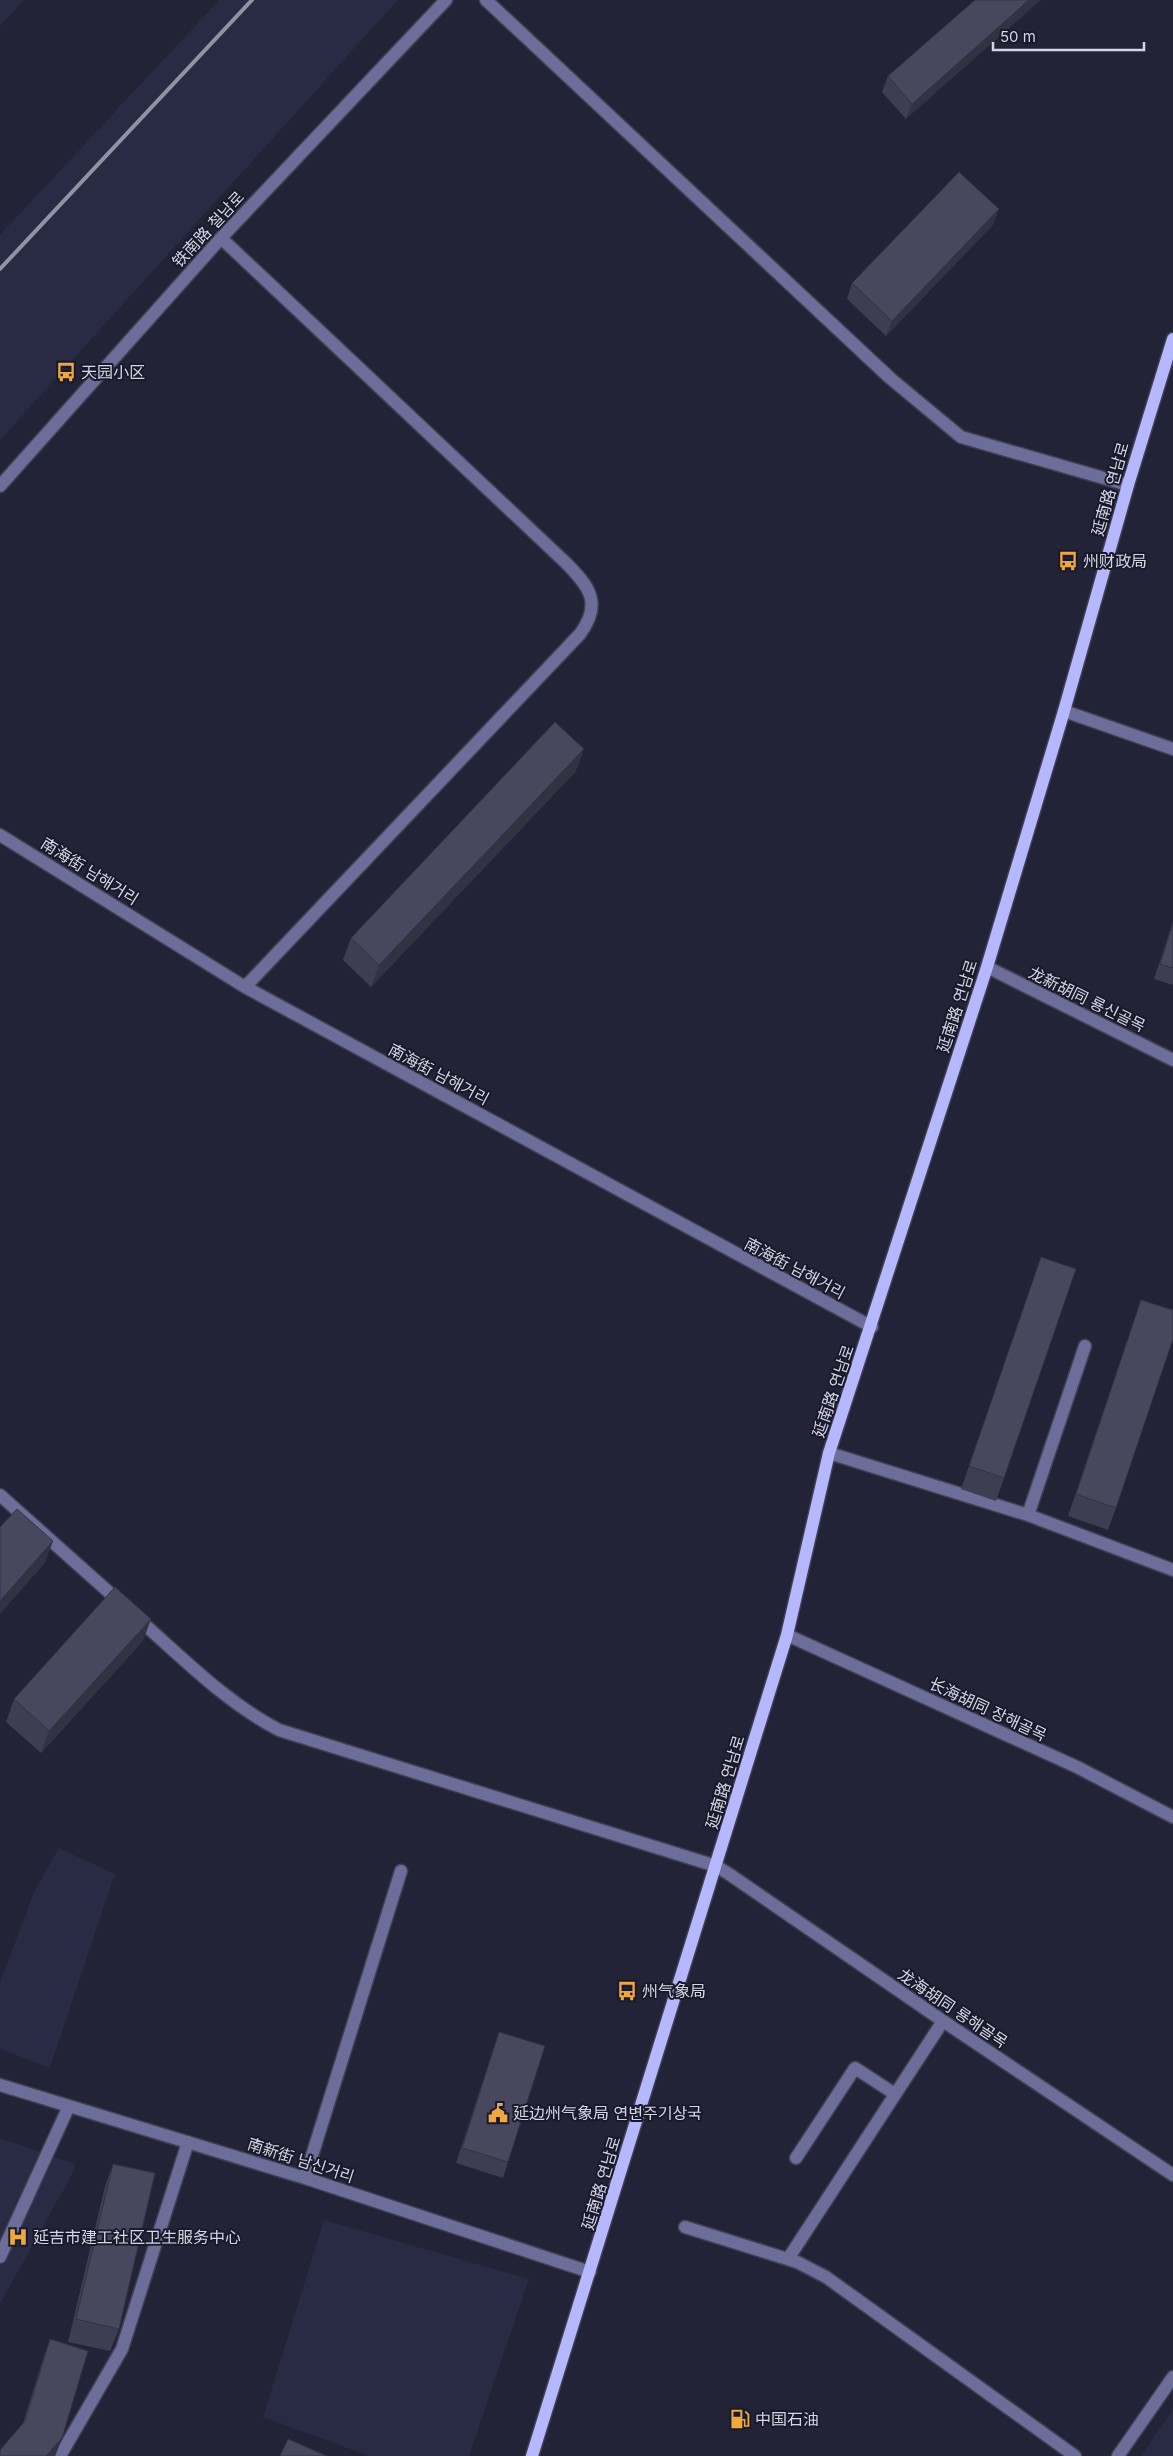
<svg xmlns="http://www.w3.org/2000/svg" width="1173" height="2456" font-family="Inter,'Noto Sans SC','Noto Sans KR',sans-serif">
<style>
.built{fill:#292a43}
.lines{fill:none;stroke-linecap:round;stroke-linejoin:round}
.minor-casing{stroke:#3f4052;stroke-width:15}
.major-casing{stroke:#3f4052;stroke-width:15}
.minor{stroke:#6c6d98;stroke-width:12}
.major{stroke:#b6b8ff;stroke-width:12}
.rail{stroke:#9293a2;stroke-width:4}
.wall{fill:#3d3e51}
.shaded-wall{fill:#323242}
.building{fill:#47485e;stroke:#323242}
.labels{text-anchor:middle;stroke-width:4;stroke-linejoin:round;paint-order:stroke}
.street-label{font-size:16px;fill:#d5d6e3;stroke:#19192c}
.poi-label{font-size:16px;fill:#d5d6e3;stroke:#19192c;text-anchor:start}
</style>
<rect width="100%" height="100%" fill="#222336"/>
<path class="built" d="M0 0H24L0 26Z
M219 0H398L0 440V235Z
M59 1848 115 1874 50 2068 0 2049V1982L35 1890Z
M0 2138 75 2164 74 2171 0 2304Z
M324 2220 529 2279 469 2456H369L263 2417Z
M1173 2409V2456H1141Z"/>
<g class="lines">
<defs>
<path id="minor" d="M486 0 890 378 961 437 1128 485
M221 238 565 562C589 586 603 603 580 634L245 987
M0 486 221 238 446 0
M1064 711 1173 749
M0 835 245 987 872 1327
M987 967 1173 1060
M829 1453 1028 1515 1173 1570
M0 1495 121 1603
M1028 1515 1085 1346
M136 1617C182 1657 225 1702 279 1730L716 1866 729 1874 943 2021 1173 2175
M787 1635 1077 1767 1173 1817
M0 2085 305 2178 590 2272
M796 2158 855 2068 895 2094
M305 2178 401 1871
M685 2227 797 2262 826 2277 1075 2456
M0 2257 69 2106
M788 2259 943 2021
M60 2456 122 2349 188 2142
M1118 2456 1173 2377"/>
<path id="major" d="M532 2456 787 1635 829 1453 987 967 1064 711 1128 485 1173 339"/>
</defs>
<use href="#minor" class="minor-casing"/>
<use href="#major" class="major-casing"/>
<use href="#minor" class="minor"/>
<use href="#major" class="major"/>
<path class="rail" d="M0 269 252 0"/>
</g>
<path class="wall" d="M975 0 906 119 882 92 888 76Z
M993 225 886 336 847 299 852 283Z
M576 771 371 987 343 960 351 938Z
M1173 921V985L1154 979Z
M1041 1257 1004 1478 996 1501 961 1489Z
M1141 1300 1116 1508 1108 1530 1068 1516Z
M143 1641 41 1753 6 1722 14 1699Z
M499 2032 508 2162 503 2178 456 2163Z
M113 2164 119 2329 110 2351 68 2342 105 2186Z
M50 2339 62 2438 55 2456H0L23 2423 42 2362Z"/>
<path class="shaded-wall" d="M1029 0H1041L906 119 912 104Z
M999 209 993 225 886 336 892 321Z
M584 749 576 771 371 987 379 965Z
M53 1541 45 1563 0 1614V1601Z
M151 1619 143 1641 41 1753 49 1731Z
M62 2438 55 2456H46Z"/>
<path class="building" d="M975 0H1029L912 104 888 76Z
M959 172 999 209 892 321 852 283Z
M555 722 584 749 379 965 351 938Z
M1173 923V968L1160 964Z
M1041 1257 1076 1269 1004 1478 969 1466Z
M1141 1300 1173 1310V1339L1116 1508 1076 1494Z
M17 1509 53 1541 0 1601V1527Z
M115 1587 151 1619 49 1731 14 1699Z
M499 2032 545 2046 508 2162 462 2148Z
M113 2164 155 2173 119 2329 76 2319Z
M50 2339 88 2351 62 2438 46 2456H0V2450L25 2421Z
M288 2439 327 2456H280Z"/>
<defs>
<symbol id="bus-bare" viewBox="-9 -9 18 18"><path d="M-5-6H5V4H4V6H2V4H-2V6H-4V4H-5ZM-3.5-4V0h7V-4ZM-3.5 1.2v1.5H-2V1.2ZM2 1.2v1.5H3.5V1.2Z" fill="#efa73e" stroke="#19192c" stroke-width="2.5" paint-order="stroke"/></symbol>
<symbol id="civic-bare" viewBox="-9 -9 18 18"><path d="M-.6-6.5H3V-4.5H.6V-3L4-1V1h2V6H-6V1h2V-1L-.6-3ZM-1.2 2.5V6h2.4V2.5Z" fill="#efa73e" stroke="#19192c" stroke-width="2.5" paint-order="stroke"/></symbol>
<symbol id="hospital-bare" viewBox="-9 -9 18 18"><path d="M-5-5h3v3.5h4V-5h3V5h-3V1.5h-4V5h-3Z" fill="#efa73e" stroke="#19192c" stroke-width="2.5" paint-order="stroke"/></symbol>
<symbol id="fuel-bare" viewBox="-9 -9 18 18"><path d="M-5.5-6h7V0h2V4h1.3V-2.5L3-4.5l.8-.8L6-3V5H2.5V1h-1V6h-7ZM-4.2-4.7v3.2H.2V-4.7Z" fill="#efa73e" stroke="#19192c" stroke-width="2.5" paint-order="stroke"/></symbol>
</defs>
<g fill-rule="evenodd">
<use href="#bus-bare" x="52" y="358" width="28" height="28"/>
<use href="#bus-bare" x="1054" y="547" width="28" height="28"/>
<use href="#bus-bare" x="613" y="1977" width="28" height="28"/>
<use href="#civic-bare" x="484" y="2099" width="28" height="28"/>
<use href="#hospital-bare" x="4" y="2223" width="28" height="28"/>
<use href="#fuel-bare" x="726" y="2405" width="28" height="28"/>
</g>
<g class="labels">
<g class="street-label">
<text transform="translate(208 229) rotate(-47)" y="6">铁南路 철남로</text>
<text transform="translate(1110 489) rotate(-74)" y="6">延南路 연남로</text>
<text transform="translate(90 871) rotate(32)" y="6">南海街 남해거리</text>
<text transform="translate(1087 999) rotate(26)" y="6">龙新胡同 룡신골목</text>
<text transform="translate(957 1006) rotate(-72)" y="6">延南路 연남로</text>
<text transform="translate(439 1074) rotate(28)" y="6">南海街 남해거리</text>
<text transform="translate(795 1268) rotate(28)" y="6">南海街 남해거리</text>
<text transform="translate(833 1391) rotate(-71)" y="6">延南路 연남로</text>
<text transform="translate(988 1709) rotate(25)" y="6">长海胡同 장해골목</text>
<text transform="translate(725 1782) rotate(-73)" y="6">延南路 연남로</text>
<text transform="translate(953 2008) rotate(34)" y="6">龙海胡同 룡해골목</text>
<text transform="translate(301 2160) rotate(18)" y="6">南新街 남신거리</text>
<text transform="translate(601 2183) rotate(-73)" y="6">延南路 연남로</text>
</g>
<g class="poi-label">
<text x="81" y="378">天园小区</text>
<text x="1083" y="567">州财政局</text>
<text x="642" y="1997">州气象局</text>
<text x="513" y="2119">延边州气象局 연변주기상국</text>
<text x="33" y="2243">延吉市建工社区卫生服务中心</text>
<text x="755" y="2425">中国石油</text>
</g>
</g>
<path d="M993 42v8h151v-8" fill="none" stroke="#d5d6e3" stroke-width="2.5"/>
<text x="1000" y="42" font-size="15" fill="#d5d6e3" stroke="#19192c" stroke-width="4" paint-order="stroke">50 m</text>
</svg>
